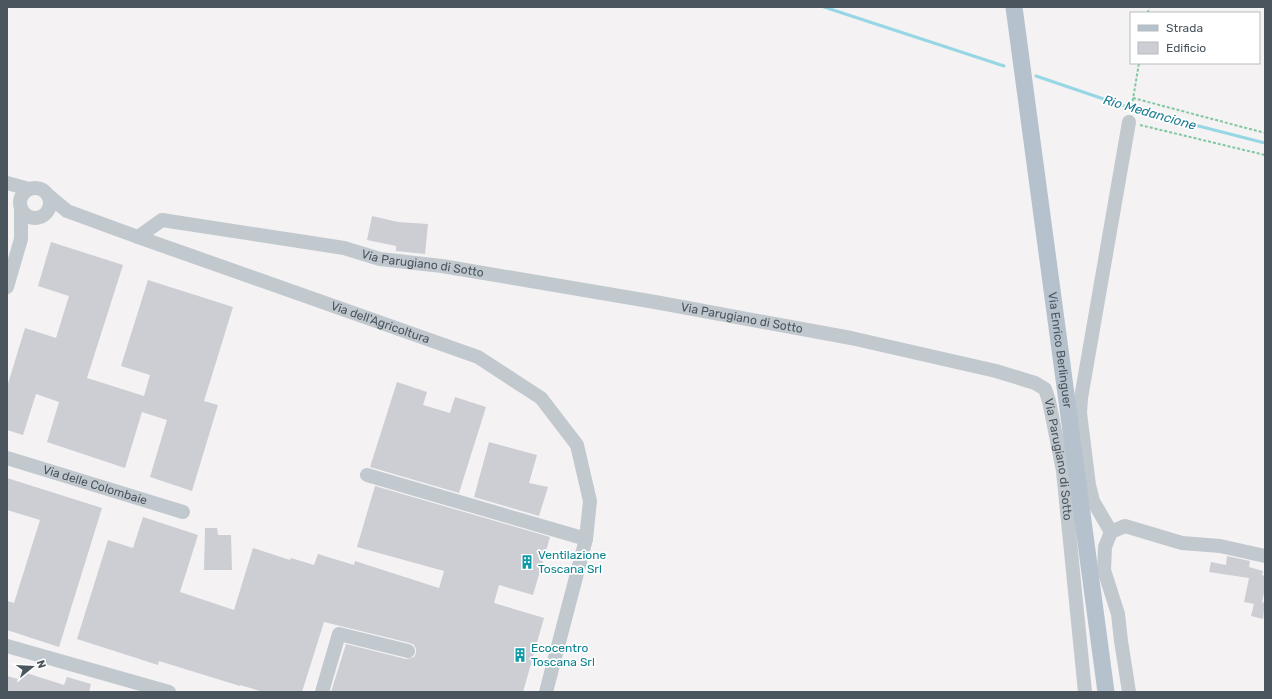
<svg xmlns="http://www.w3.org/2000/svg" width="1272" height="699" font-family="Rubik,sans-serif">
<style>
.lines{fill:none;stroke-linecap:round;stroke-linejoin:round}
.stream{stroke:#97d7e5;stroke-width:3}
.building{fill:#ccced4}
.path{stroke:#81c7a2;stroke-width:2;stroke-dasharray:3 2;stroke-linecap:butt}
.minor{stroke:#c1c9cf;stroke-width:14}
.major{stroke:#b5c2cd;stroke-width:17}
.labels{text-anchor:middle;stroke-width:3.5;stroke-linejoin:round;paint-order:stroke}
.street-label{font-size:12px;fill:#4b555e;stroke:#fff}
.culture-label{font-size:12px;fill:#0d838f;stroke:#fff;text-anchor:start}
.water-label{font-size:13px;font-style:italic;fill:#1a7d93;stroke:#fff}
</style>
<rect width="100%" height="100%" fill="#f4f2f2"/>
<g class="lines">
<path class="stream" d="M824 7 1004 66
M1036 76 1136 110 1265 143"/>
</g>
<path class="building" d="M372 216 398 222 428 224 425 254 396 251V246L367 240Z
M51 242 123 265 87 378 144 396 150 375 121 366 148 280 233 307 204 401 218 405 192 491 150 477 167 420 142 412 125 468 47 442 59 402 36 394 23 435 7 430V387L25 328 56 338 69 296 38 286Z
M397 382 427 392 423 405 450 413 455 397 486 407 459 493 370 467Z
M489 442 537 455 529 483 548 487 539 516 474 497Z
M7 478 102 508 59 647 7 630V601L14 603 40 520 7 510Z
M375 486 550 537 533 595 499 585 494 603 544 618 523 692H331L346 644 406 659 414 657 416 653V649L414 645 410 643 324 622 302 692H263L240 685V686L159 661 158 665 77 639 108 540 133 548 143 517 198 535 180 592 234 610 253 548 290 560 291 558 314 565 318 554 354 565 355 561 439 588 444 571 357 547Z
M205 528H217L218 535H231L232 570H204Z
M1227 556 1250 561 1249 567 1263 571 1262 575 1265 576V588L1262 602 1265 603 1263 619 1251 616 1254 604 1244 602 1249 578 1209 572 1211 562 1226 565Z
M20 671 64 685 67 677 91 684 89 692H7V676L18 679Z"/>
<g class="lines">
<path class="path" d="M1148 13 1149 7
M1133 98 1265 133
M1131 111 1139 63
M1140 125 1265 155"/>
<g class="minor">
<path d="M7 183 29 189"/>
<circle cx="35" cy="203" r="15"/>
<path id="s1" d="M49 196 67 211 138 237 478 357 541 398 577 445 590 501 586 539 546 692"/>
<path id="s2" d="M138 237 162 220 344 248 380 259 442 266 655 302 851 338 996 371 1035 383 1045 389 1049 401 1063 471 1085 692"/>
<path d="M7 287 21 239V208"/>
<path id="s3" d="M7 458 183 512"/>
<path d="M367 475 586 539"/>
<path d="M1111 532 1093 501 1089 485 1080 413 1081 398 1129 122"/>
<path d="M7 646 169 692"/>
<path d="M322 692 339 634 408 651"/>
<path d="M1129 692 1121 641 1118 614 1104 570 1105 547 1111 532 1125 526 1182 543 1220 546 1265 556"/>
</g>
<path class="major" id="s4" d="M1014 7 1106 692"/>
</g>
<defs>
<symbol id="building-bare" viewBox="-9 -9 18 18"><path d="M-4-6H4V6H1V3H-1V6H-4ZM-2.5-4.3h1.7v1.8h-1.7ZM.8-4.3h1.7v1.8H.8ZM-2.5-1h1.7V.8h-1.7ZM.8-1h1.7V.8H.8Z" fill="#0f9aa8" stroke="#fff" stroke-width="2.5" paint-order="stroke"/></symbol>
</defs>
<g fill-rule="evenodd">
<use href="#building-bare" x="517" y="552" width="20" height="20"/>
<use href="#building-bare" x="510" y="645" width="20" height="20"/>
</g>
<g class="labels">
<g class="street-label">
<text dy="4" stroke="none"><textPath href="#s2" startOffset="294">Via Parugiano di Sotto</textPath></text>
<text dy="4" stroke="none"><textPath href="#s2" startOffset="618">Via Parugiano di Sotto</textPath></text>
<text dy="4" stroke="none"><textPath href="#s1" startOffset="356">Via dell'Agricoltura</textPath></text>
<text dy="4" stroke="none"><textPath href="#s4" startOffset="346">Via Enrico Berlinguer</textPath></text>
<text dy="4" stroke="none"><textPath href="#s2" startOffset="1002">Via Parugiano di Sotto</textPath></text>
<text dy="4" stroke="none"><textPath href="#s3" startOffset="92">Via delle Colombaie</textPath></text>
</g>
<g class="culture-label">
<text x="538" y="559">Ventilazione<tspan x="538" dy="14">Toscana Srl</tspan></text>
<text x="531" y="652">Ecocentro<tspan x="531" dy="14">Toscana Srl</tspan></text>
</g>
<g class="water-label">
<text transform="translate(1150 112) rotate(16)" y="5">Rio Medancione</text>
</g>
</g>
<rect width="1272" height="699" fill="none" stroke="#4b555e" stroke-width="16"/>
<rect x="1130" y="12" width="130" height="52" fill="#ffffff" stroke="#b7bbbf"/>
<rect x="1138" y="25" width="20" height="6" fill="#b5c2cd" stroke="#b7bbbf"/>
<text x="1166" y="32" font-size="12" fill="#4b555e">Strada</text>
<rect x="1138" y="42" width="20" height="12" fill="#ccced4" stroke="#b7bbbf"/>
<text x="1166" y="52" font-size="12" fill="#4b555e">Edificio</text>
<g transform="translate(32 667) rotate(72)" stroke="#ffffff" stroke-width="3" paint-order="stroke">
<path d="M0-3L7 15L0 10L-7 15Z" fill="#4b555e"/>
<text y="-6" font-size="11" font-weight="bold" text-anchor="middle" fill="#4b555e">N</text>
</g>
</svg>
